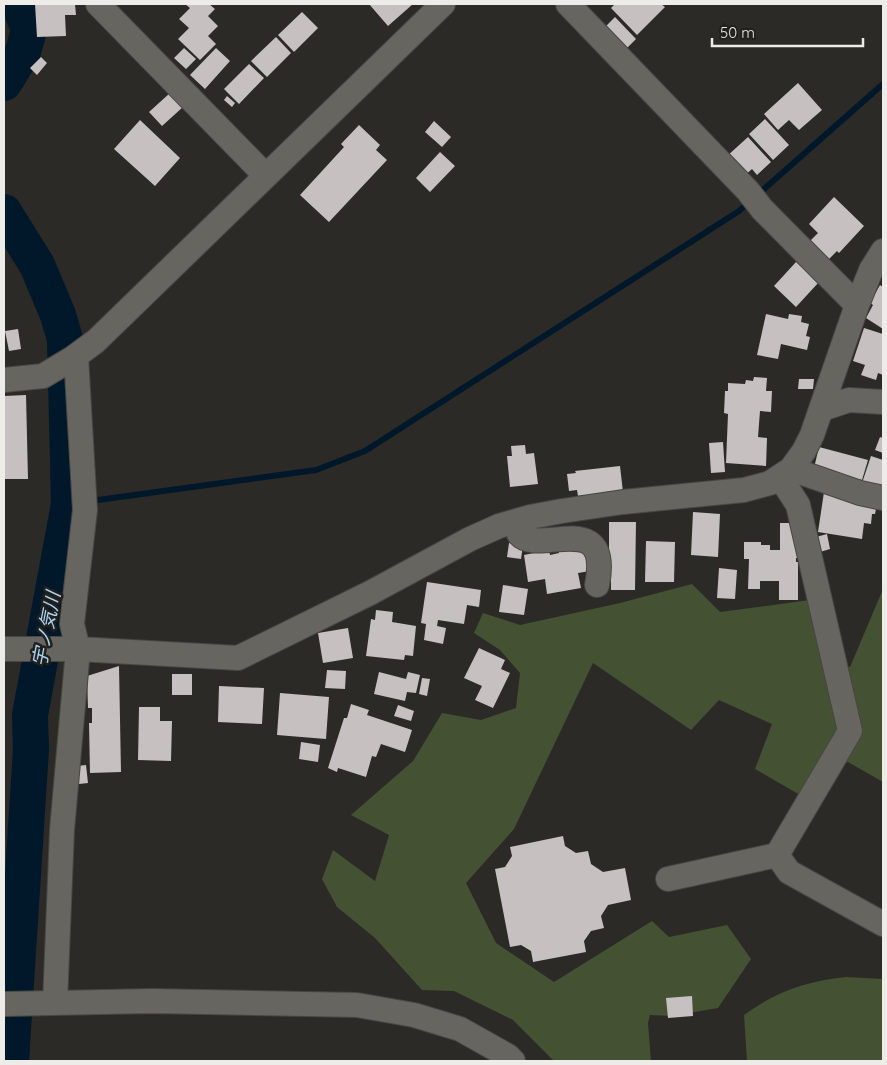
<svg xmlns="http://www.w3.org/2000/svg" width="887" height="1065" font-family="Quicksand,'Noto Sans JP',sans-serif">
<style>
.green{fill:#455133}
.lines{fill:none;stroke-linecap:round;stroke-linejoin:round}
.stream{stroke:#00182a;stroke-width:6}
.river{stroke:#00182a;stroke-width:36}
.building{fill:#c6c0c1}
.minor-casing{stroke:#484643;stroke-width:26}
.minor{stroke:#676560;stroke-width:24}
.labels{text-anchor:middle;stroke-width:5;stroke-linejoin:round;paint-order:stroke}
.water-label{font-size:19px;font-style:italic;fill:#a8d6f7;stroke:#22201c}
</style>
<rect width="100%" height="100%" fill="#2b2a26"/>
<path class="green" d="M692 584 720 612 810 600 824 665 850 667 883 589V782L848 762 812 772 800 795 755 769 772 724 719 700 691 730 593 663 514 829 466 883 496 943 554 982 652 921 669 937 727 925 751 959 718 1008 672 1016 650 1015 648 1023 651 1061H554L513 1020 454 991 422 990 375 938 337 907 322 879 333 850 375 881 389 835 351 815 413 761 442 713 481 720 516 708 520 673 500 650 474 633 483 613 520 625 620 603Z
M846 977 883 979V1061H747L744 1015C775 992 807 981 846 977Z"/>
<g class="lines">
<path class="stream" d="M69 504 316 470 365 451 739 211 883 84"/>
<path class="river" d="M4 83 23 52 29 30 19 4
M4 212 37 265 58 315 65 339 69 504 30 715 31 749 11 1061"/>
</g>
<path class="building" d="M35 4H75L76 15H65L66 36 37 37Z
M185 4H209L215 9 208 16 218 26 208 36 216 44 200 60 178 39 189 28 179 19 190 8Z
M369 4H413L388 26Z
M615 4H661L665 7 637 35 611 8Z
M302 12 318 28 294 52 278 35Z
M615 17 636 39 623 52 602 30Z
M276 37 291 53 267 77 251 61Z
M184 48 196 59 186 69 174 58Z
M216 48 230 61 205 89 190 75Z
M41 57 47 63 37 75 30 68Z
M249 64 264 78 239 104 224 89Z
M798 83 822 110 799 130 789 120 778 130 764 114Z
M170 93 183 107 162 126 149 112Z
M227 96 235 103 232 107 224 100Z
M765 119 789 145 773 160 749 134Z
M140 120 180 158 155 186 114 149Z
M434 121 451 137 442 147 425 132Z
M359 125 380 145 376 150 387 160 329 222 300 195 344 147 341 144Z
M748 137 771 162 757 175 752 169 744 176 726 157Z
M440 152 455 166 430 192 416 178Z
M834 197 864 226 839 253 837 251 829 259 810 241 818 233 809 224Z
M796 262 819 282 796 307 774 286Z
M880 285 883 287V329L866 318 873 305 870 303Z
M766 314 788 319 789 314 802 316 801 322 809 324 806 336 810 337 807 350 781 344 778 359 757 355Z
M864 328 883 334V375L878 373 876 380 861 375 865 365 853 361Z
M18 329 21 349 9 351 5 331Z
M754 377 767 378 766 391H772L771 412 760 411 758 437 767 438 766 466 726 463 728 414 724 413 725 391H728V383L745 384 746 380 753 381Z
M799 379H814L813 389H798Z
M26 395 28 479H4V396Z
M880 437 883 438V453L875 450Z
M723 442 725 472 711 473 709 443Z
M525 445 526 454 534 453 538 484 510 487 507 456H512L511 446Z
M819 447 868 460 862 480 814 468Z
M871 456 883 460V490L862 483Z
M620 466 623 492 578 496 577 490 569 491 567 474 576 473 575 471Z
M824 492 877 504 875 514H872L871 524 864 523 862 539 818 532Z
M693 512 720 514 718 557 691 555Z
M609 522H636L635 590H611V579H609Z
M780 523H799V558H796V562H798V600H779V581H760V589H748L749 559H744V542H761V545H770V550H780Z
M827 534 830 549 820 552 816 537Z
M646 541 675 542 674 582H645Z
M509 543 523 545 521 559 507 557Z
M571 545 572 551 586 548 590 571 578 573 581 588 547 594 545 579 528 582 524 555 549 550 550 555 559 553 558 547Z
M719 568 737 570 735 599 717 598Z
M427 582 481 590 479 607 467 605 464 624 438 620 437 626 446 628 443 644 424 640 426 624 421 623Z
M503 585 528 589 524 615 499 612Z
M376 610 393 612 392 622 416 626 413 656 405 655 404 660 366 656 371 619 375 620Z
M348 628 353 658 323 663 318 633Z
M479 648 505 660 501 669 510 673 493 708 475 700 482 686 464 678Z
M119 666 121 772 90 773 89 723H92V708H88L87 676Z
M327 670 346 671 345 689 325 688Z
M379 672 406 679 408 672 420 675 416 693 407 692 405 701 374 694Z
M172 674H192V695H172Z
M422 678 430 679 427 696 419 694Z
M219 686 264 688 262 724 218 722Z
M280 693 329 697 326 739 277 735Z
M351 704 369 710 367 715 412 730 405 752 381 744 376 757 372 756 366 777 338 768 337 772 328 768 344 718H347Z
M398 705 414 711 411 721 394 716Z
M139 707H160V721H172L171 761 138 760Z
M301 742 320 745 318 762 299 759Z
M86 765 88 783 79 784 77 766Z
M563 836 565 846 576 853 588 851 591 864 603 872 625 868 631 900 608 905 601 916 604 928 591 931 584 941 586 952 533 962 531 951 521 945 510 947 495 869 505 867 512 856 510 847Z
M692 996 693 1016 668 1018 666 998Z"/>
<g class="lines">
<defs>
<path id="minor" d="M98 4 266 176
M568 4 748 191 762 209 857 305
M4 380 43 376 73 358 96 341 443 4
M822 409 849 400 883 402
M791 469 860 493 883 498
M519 534C538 557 612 506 597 585
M4 649H78L238 658 370 593 470 539 499 526 530 517 562 511 623 502 744 490 770 483 791 469 804 451 812 435 857 305 871 270 883 251
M777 855 789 872 883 924
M668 879 777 855 850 731 798 505 780 477
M55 1003 62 830 78 649 72 624 85 510 76 356
M4 1004 152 1001 357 1005 414 1015 460 1029 508 1056 513 1061"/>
</defs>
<use href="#minor" class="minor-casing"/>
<use href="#minor" class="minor"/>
</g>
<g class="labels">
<g class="water-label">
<text transform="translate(46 629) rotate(-79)" y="7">宇ノ気川</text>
</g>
</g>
<rect width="887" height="1065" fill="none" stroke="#edece9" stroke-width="10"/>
<path d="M712 38v8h151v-8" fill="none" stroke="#edece9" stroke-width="2.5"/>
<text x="720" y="38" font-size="15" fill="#edece9" stroke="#22201c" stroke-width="4" paint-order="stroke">50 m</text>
</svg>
